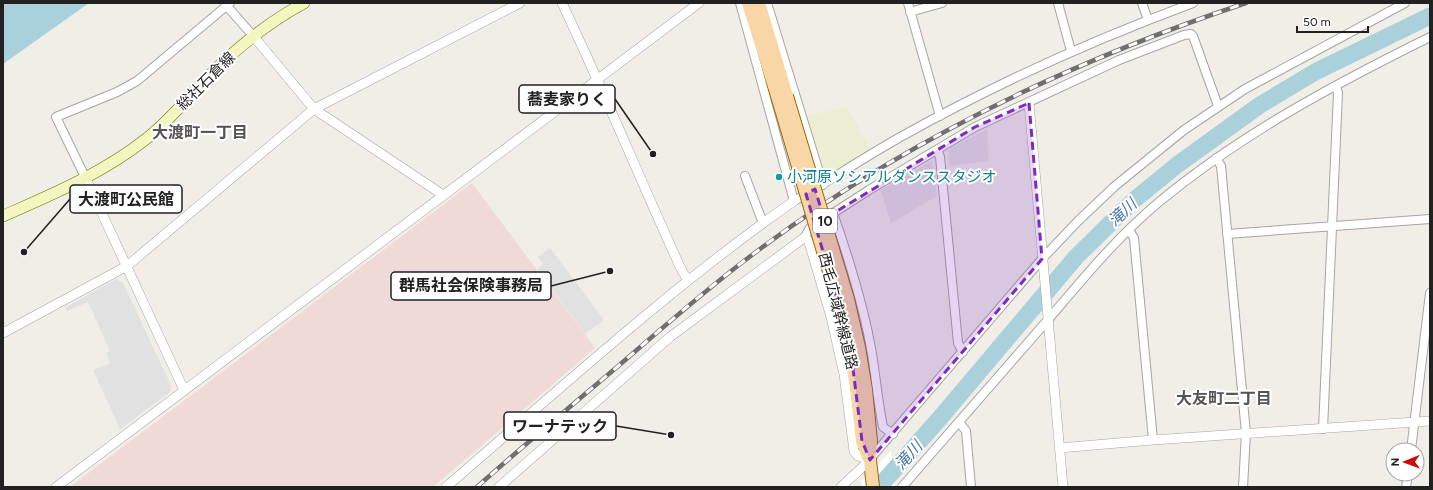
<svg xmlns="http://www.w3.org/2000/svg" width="1433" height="490" font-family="Figtree,'Noto Sans JP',sans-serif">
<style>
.commercial{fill:#f0dad8}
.farmland{fill:#eceed4}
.parking{fill:#e1e1e1}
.water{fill:#aad0dc}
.pier{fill:#fff}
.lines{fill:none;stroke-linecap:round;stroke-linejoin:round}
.river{stroke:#aad0dc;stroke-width:17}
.minor-casing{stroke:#a5a5a5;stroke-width:10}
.tertiary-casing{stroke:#a5a5a5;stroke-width:10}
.secondary-casing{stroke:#68760a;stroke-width:12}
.primary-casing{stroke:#976a06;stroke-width:14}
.minor{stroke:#fff;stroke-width:8}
.tertiary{stroke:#fff;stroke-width:9}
.secondary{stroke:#f3f7bf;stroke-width:11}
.primary{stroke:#f8d6a5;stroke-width:12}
.rail-casing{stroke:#6f6f6f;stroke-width:4.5}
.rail{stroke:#fff;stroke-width:3;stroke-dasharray:9;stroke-linecap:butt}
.primary-bridge-casing{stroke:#976a06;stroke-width:14;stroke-linecap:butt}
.primary-bridge{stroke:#f8d6a5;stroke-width:12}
.marked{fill:#7b2cbf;fill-opacity:0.2;stroke:#7b2cbf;stroke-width:3;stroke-dasharray:8 5;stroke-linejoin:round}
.culture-dot{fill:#0f9aa8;stroke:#fff;stroke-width:1.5}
.labels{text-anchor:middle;stroke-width:4;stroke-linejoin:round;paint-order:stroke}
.shield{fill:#fff;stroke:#646464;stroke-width:1}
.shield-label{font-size:14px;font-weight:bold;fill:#212121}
.street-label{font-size:15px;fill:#212121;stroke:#fff}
.culture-label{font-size:15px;fill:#0d838f;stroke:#fff;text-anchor:start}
.neighbourhood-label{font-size:16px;font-weight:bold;fill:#545454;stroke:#fff}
.water-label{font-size:16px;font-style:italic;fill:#4d77a6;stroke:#fff}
.leader{fill:none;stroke:#212121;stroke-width:1.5}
.callout-dot{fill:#212121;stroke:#fff;stroke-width:1.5}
.callout{fill:#fff;stroke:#212121;stroke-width:1.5}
.callout-label{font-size:16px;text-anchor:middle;font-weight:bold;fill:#212121}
</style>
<rect width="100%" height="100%" fill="#f1eee8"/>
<path class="commercial" d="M472 183 595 348 433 487H70Z"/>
<path class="farmland" d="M847 107 871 149 828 177 823 176 805 116Z"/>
<path class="parking" d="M987 129 989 161 950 166 948 153 952 147Z
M932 161 937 196 891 223 881 190Z
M550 248 604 320 585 334 537 269 543 264 538 257Z
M116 279 123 283 171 385 170 392 120 429 93 370 110 363 106 353 110 351 88 302 67 311 65 308Z"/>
<path class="water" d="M3 3H89L3 64Z"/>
<path class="pier" d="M891 451 895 487H862L861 481Z"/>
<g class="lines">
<path class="river" d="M879 487 940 418 1076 257 1133 201 1177 165 1260 105 1315 72 1430 16"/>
<defs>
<path id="minor" d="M740 3 794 201C831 180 866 156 904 135 997 83 1093 40 1193 3
M767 3 823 185
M908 3 940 116
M1058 3 1071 51
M1142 3 1148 20
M227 6 254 37
M910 12 942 3
M937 150 940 157 958 343 963 352
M1216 158 1221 166 1246 433 1243 487
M745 176 763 223
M86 179 56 117 117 92 137 81 230 3
M833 213C849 259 864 306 872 354 876 378 878 403 883 427L893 434
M1129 230 1134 238 1153 440
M1227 234 1430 219
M805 237 810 228 869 190 975 127 1119 60 1184 35 1191 34 1193 36 1218 106
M959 422 966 431 971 487
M1323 429 1338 93 1336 86
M1411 450 1430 293
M870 459 1042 259 1078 221 1115 186 1184 130 1245 89 1405 3
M902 487C950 432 998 377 1046 322 1083 279 1115 239 1159 202 1241 134 1335 84 1430 37
M1406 487 1408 474"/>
<path id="tertiary" d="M562 3C604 91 641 182 682 271L688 280
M254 37 314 109 443 195
M1029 103 1063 487
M86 179 184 390
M3 333 127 266 314 109 520 3
M1059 448 1153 440 1430 421
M56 487 699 3
M446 487C560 389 671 287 794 201
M499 487 670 337 805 237 809 242 831 317 844 374 854 451 858 456 870 460 841 487"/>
<path id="secondary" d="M3 216C53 194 103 173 146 139 173 118 194 90 219 66 244 42 273 20 304 3"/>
<path id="primary" d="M748 3 778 99
M759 3 787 96
M859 347 866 389 871 441 870 460 873 487
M850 349 857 394 862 441 868 457"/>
</defs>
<use href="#minor" class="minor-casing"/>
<use href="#tertiary" class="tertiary-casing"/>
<use href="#secondary" class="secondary-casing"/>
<use href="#primary" class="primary-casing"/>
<use href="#minor" class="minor"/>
<use href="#tertiary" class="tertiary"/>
<use href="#secondary" class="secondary"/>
<use href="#primary" class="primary"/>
<defs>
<path id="rail" d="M477 487C523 446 570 407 617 367 660 330 703 292 748 258 897 144 1069 62 1246 3"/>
</defs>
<use href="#rail" class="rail-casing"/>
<use href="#rail" class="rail"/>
<defs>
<path id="primary-bridge" d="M787 96 848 299 859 347
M778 99 837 299 850 349"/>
</defs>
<use href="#primary-bridge" class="primary-bridge-casing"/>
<use href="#primary-bridge" class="primary-bridge"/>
</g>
<path class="marked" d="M1029 103 1042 259 870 460 862 441 853 369 837 299 806 194 815 189 824 219 975 127Z"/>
<circle class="culture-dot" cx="779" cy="177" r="4"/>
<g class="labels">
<rect class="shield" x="813" y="209" width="24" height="24" rx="3"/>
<g class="shield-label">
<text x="825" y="226">10</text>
</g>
<g class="street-label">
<text transform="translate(206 81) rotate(-45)" y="5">総社石倉線</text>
<text transform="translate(838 311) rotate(76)" y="5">西毛広域幹線道路</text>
</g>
<g class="culture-label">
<text x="787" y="182">小河原ソシアルダンススタジオ</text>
</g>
<g class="neighbourhood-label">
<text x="200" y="138">大渡町一丁目</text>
<text x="1224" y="404">大友町二丁目</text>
</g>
<g class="water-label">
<text transform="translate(1122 212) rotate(-43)" y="6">滝川</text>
<text transform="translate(908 455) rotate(-48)" y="6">滝川</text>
</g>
</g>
<path class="leader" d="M653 154L615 99M24 252L70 199M610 271L551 286M671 435L616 426"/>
<g class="callout-dot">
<circle cx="653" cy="154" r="4"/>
<circle cx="24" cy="252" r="4"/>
<circle cx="610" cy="271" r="4"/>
<circle cx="671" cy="435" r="4"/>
</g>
<g class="callout">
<rect x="519" y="85" width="96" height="28" rx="4"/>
<rect x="70" y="185" width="112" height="28" rx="4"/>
<rect x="391" y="272" width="160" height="28" rx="4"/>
<rect x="504" y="412" width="112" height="28" rx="4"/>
</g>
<g class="callout-label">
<text x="567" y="105">蕎麦家りく</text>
<text x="126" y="205">大渡町公民館</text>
<text x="471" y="291">群馬社会保険事務局</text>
<text x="560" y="432">ワーナテック</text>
</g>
<rect width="1433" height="490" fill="none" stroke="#212121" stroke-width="8"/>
<g transform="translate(1405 462) rotate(269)"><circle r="19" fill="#ffffff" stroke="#a6a6a6"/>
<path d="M0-3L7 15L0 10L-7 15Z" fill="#c90d08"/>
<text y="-6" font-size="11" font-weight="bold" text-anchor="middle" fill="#212121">N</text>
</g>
<path d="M1297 26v6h71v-6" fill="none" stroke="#212121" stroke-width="2"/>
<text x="1303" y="26" font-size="12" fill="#212121" stroke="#ffffff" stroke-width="3" paint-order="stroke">50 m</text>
</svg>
